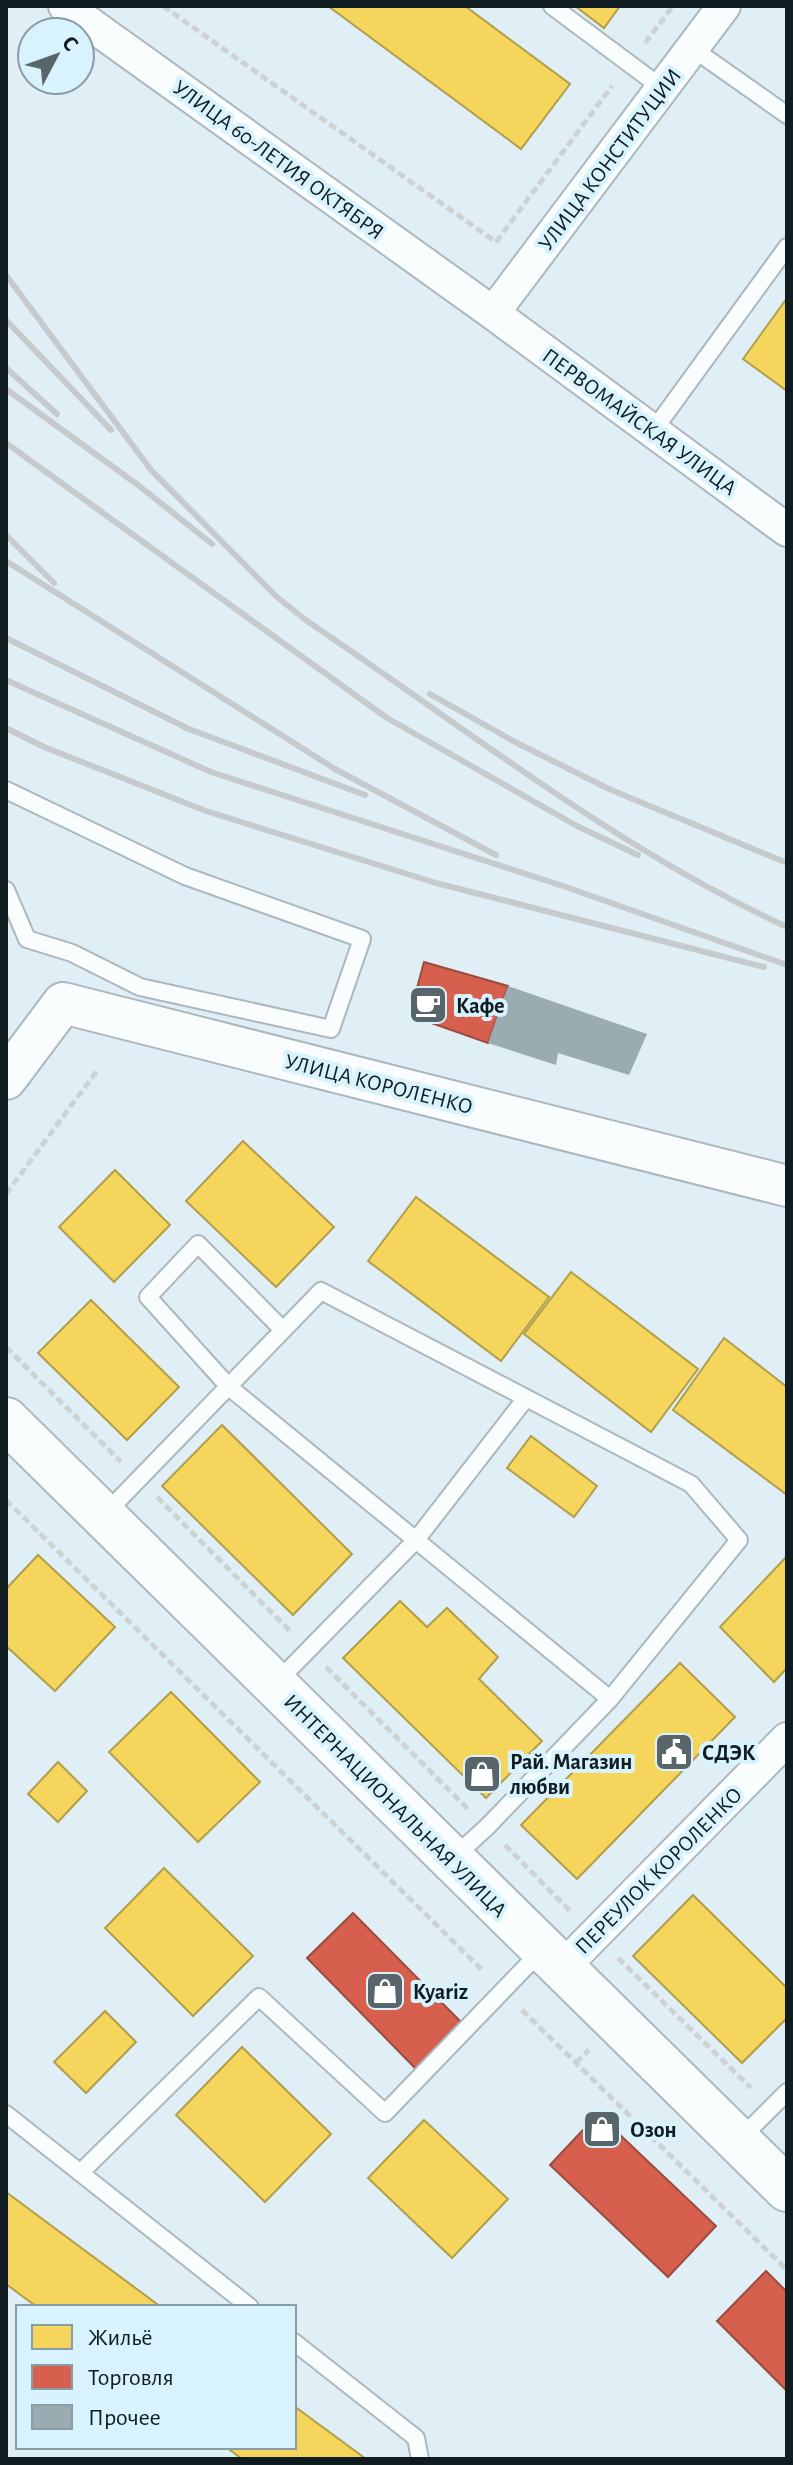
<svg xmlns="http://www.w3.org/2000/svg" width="793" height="2465" font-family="'Alegreya Sans',sans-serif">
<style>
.homes{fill:#f6d55c;stroke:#b19e4a;stroke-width:2}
.shops{fill:#d6604d;stroke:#9a4c40;stroke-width:2}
.building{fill:#9aabb2}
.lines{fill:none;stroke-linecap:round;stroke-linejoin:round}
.service-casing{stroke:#abb8bd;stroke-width:20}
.minor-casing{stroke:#abb8bd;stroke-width:36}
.tertiary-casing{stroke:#abb8bd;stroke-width:44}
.secondary-casing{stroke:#abb8bd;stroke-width:48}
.path{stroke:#cdd2d4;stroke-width:5;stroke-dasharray:8 4;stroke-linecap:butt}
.service{stroke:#fafdfe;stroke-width:16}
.minor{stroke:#fafdfe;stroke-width:32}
.tertiary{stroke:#fafdfe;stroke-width:40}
.secondary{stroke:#fafdfe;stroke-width:44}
.rail{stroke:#c6cacc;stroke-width:6}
.labels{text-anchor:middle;stroke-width:8;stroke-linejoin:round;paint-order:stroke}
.street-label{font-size:22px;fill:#0f1c20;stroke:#d8f3fd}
.poi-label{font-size:22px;font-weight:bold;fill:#0f1c20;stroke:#d8f3fd;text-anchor:start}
</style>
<rect width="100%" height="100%" fill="#e0eff5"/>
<path class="homes" d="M328 6H465L570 84 521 149Z
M575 6H620L604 28Z
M787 298V391L743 359Z
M243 1141 334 1227 276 1287 186 1201Z
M115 1170 170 1225 114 1282 59 1227Z
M416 1197 549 1297 501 1361 368 1261Z
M571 1272 698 1369 651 1432 524 1334Z
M91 1300 179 1387 127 1440 38 1353Z
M724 1338 787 1387V1495L673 1410Z
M222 1425 352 1554 293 1615 162 1486Z
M531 1436 597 1486 574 1517 507 1468Z
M38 1555 115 1627 55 1691 6 1646V1589Z
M787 1556V1668L774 1682 720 1627Z
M400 1601 427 1627 447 1608 498 1657 479 1679 542 1741 486 1798 343 1658Z
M680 1663 735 1717 577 1879 521 1825Z
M171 1692 260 1782 198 1842 109 1752Z
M58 1762 87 1791 58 1822 28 1794Z
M164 1868 253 1956 193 2016 105 1928Z
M693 1895 787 1988V2018L742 2063 633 1956Z
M105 2011 136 2042 86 2093 54 2062Z
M242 2047 331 2134 265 2202 176 2115Z
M424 2120 508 2199 452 2258 368 2178Z
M6 2192 161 2307H37L6 2284Z
M294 2406 366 2459H242L226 2447H294Z"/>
<path class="shops" d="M424 962 508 986 488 1043 431 1023 414 999Z
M353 1913 463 2024 417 2070 307 1958Z
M598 2114 716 2226 668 2277 550 2165Z
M766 2271 787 2292V2391L717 2321Z"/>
<path class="building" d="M508 986 647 1034 629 1075 558 1053 556 1065 488 1043Z"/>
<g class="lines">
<defs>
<path id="service" d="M552 6 662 88
M692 48 787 115
M653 431 787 247
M6 790 185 876 362 939 331 1029 140 987 72 953 27 939 6 890
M283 1330 198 1244 148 1297 229 1387 610 1699
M104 1515 321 1291 691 1484 739 1540 610 1699 487 1827 454 1857
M274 1685 416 1540 526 1398
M6 2114 250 2307
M739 2140 787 2092
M80 2173 259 1997 385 2113 543 1949
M294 2342 416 2438 420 2459"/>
<path id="minor" d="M65 6 493 313 787 530
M493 313 724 6
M562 1968 787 1739"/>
<path id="tertiary" d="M6 1079 63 1003 787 1186"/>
<path id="secondary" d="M6 1420 787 2189"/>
</defs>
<use href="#service" class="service-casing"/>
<use href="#minor" class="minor-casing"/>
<use href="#tertiary" class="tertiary-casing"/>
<use href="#secondary" class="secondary-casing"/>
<path class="path" d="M163 6 496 242
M645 43 673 6
M496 242 612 86
M6 1194 99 1068
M6 1347 121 1462
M157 1497 291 1632
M6 1500 484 1972
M326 1667 469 1810
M505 1845 571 1912
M618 1958 751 2088
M522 2010 787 2270
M576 2063 589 2050"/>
<use href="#service" class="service"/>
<use href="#minor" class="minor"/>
<use href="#tertiary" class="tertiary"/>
<use href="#secondary" class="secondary"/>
<path class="rail" d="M6 275 151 470 277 597 307 621C463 726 615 848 787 927
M6 320 111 430
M6 368 57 414
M6 389 138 485 212 544
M6 443 387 718 577 826 638 855
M6 535 54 583
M6 561 335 769 496 855
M6 638 189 729 365 795
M6 680 211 772 563 886 787 965
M430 694 515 742 609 789 787 863
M6 728 44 747 206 811 436 883 764 967"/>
</g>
<defs>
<symbol id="cafe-square" viewBox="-11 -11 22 22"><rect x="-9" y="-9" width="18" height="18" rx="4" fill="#58666b" stroke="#d8f3fd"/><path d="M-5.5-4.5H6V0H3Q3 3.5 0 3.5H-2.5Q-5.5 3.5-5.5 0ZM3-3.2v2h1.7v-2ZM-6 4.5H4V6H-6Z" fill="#fff"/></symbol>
<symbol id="civic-square" viewBox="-11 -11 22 22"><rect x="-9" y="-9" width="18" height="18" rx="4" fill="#58666b" stroke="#d8f3fd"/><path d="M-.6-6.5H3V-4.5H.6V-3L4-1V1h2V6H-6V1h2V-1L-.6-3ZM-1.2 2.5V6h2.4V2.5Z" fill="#fff"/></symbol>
<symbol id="shop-square" viewBox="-11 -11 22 22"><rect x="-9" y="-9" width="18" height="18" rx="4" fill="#58666b" stroke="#d8f3fd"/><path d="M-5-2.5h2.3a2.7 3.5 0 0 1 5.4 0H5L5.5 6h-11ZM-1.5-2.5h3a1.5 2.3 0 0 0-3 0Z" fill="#fff"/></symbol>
</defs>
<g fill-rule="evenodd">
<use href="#cafe-square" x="406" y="983" width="44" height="44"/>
<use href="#civic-square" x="652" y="1730" width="44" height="44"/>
<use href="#shop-square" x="460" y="1752" width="44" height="44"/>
<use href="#shop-square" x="363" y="1969" width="44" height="44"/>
<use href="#shop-square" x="580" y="2107" width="44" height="44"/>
</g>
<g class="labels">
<g class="street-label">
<text transform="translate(279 159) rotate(36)" y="8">УЛИЦА 60-ЛЕТИЯ ОКТЯБРЯ</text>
<text transform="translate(609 159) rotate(-53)" y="8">УЛИЦА КОНСТИТУЦИИ</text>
<text transform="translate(640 421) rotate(36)" y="8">ПЕРВОМАЙСКАЯ УЛИЦА</text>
<text transform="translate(379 1083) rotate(14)" y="8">УЛИЦА КОРОЛЕНКО</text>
<text transform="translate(396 1805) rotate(45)" y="8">ИНТЕРНАЦИОНАЛЬНАЯ УЛИЦА</text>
<text transform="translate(658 1870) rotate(-45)" y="8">ПЕРЕУЛОК КОРОЛЕНКО</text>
</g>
<g class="poi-label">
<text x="456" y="1013">Кафе</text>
<text x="702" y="1760">СДЭК</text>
<text x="510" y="1769">Рай. Магазин<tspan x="510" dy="25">любви</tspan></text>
<text x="413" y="1999">Kyariz</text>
<text x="630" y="2137">Озон</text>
</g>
</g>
<rect width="793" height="2465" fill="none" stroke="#0f1c20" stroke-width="16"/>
<rect x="16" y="2305" width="280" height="144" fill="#d8f3fd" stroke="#889da5" stroke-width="2"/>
<rect x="32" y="2325" width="40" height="24" fill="#f6d55c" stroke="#889da5" stroke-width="2"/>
<text x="88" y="2345" font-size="24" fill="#0f1c20">Жильё</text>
<rect x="32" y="2365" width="40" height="24" fill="#d6604d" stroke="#889da5" stroke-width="2"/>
<text x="88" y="2385" font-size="24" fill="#0f1c20">Торговля</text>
<rect x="32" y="2405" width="40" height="24" fill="#9aabb2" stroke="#889da5" stroke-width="2"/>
<text x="88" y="2425" font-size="24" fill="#0f1c20">Прочее</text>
<g transform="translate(56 56) rotate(49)"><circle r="38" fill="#d8f3fd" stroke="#889da5" stroke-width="2"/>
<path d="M0-6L14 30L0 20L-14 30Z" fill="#58666b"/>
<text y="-12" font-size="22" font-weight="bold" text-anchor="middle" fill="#0f1c20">С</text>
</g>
</svg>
